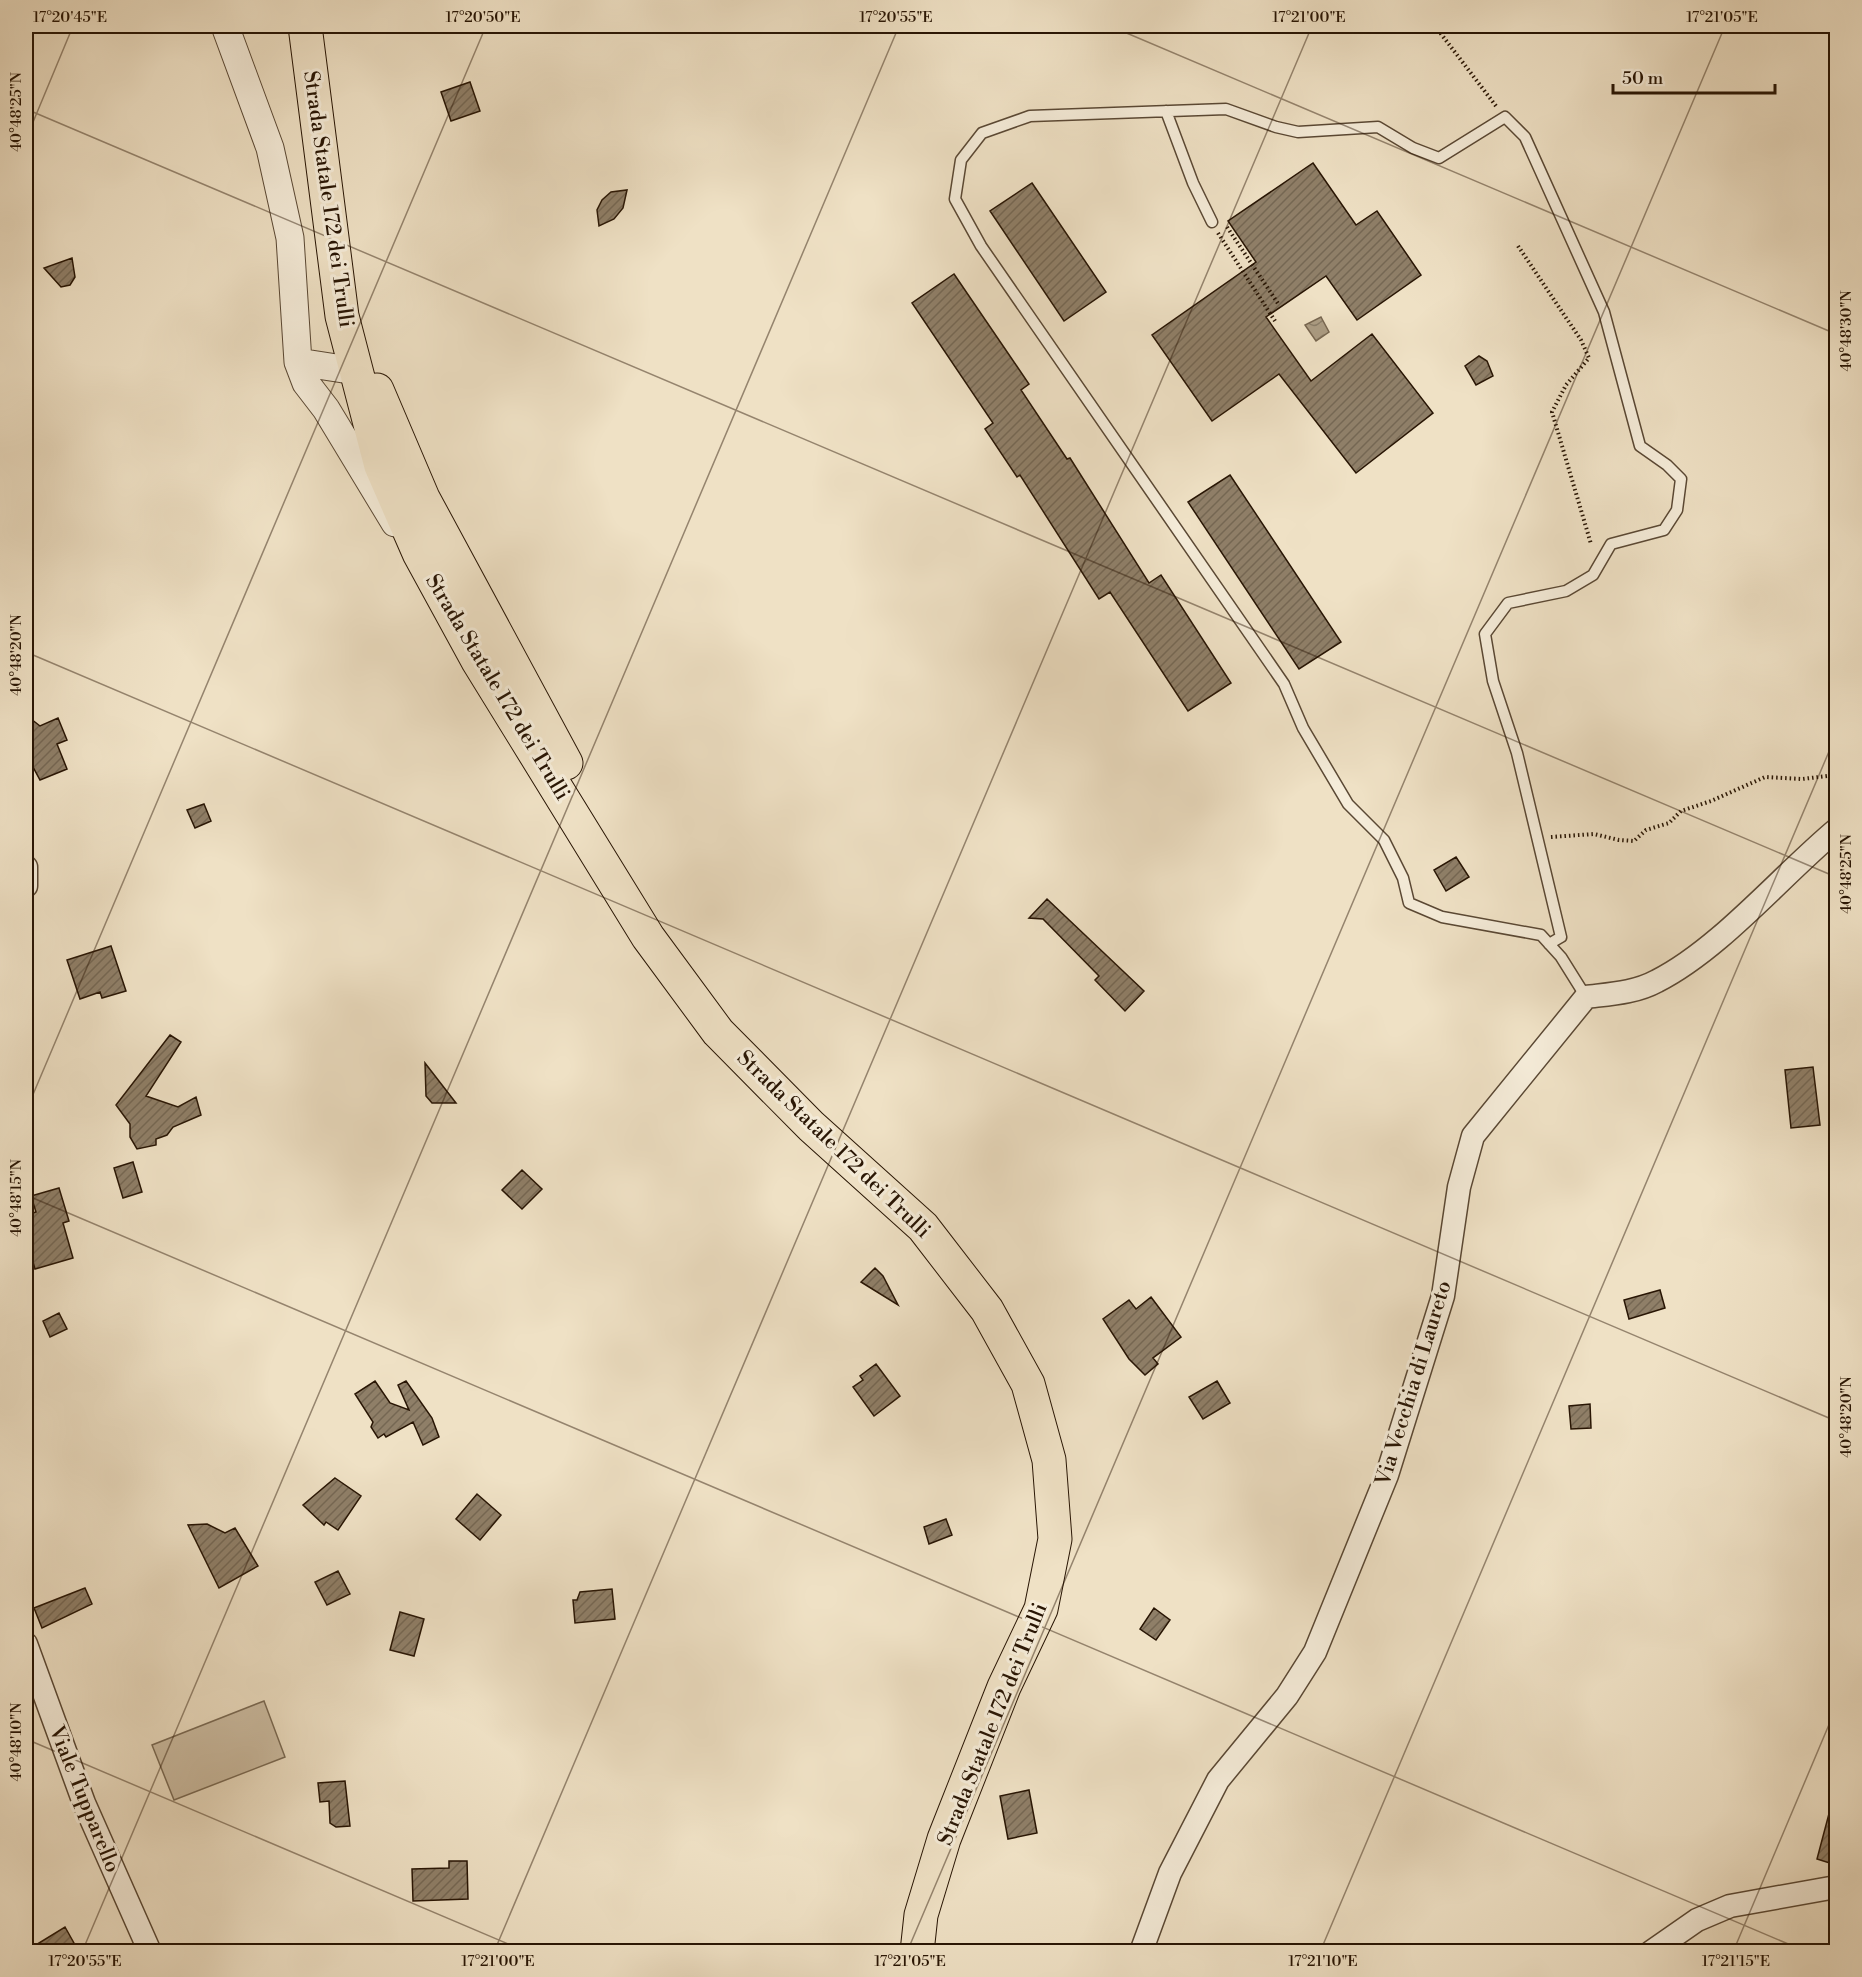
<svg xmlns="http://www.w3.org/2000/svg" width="1862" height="1977" font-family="'Libre Bodoni',serif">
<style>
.grass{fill:#cdbea4;stroke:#7a6a54;stroke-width:1.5}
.water{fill:url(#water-waves);stroke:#776650;stroke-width:1.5}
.building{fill:url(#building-hatch);stroke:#281504;stroke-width:1.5}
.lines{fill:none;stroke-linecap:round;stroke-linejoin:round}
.service-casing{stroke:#5a4834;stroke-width:13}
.minor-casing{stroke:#5a4834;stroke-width:25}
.tertiary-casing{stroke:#5a4834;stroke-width:29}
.primary-casing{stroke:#281504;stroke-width:35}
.path{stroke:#281504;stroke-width:4;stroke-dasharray:1.5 3;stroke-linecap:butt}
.service{stroke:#f5ecd9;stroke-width:10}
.minor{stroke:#f5ecd9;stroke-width:22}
.tertiary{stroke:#f5ecd9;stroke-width:27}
.primary{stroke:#efe1c5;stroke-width:33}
.ticks{fill:none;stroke:#281504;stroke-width:1.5;stroke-opacity:0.45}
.labels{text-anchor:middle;stroke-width:6;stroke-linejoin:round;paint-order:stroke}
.street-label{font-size:21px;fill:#281504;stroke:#f5ecd9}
.neatline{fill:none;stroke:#281504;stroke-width:2}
.ticks-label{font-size:15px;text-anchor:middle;fill:#281504}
</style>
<defs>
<pattern id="water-waves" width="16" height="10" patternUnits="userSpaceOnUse" patternTransform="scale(1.5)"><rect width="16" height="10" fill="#ab9c83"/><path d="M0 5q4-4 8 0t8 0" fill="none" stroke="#8b7e69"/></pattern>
<pattern id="building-hatch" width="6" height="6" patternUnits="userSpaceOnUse" patternTransform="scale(1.5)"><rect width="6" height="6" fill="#8f7f68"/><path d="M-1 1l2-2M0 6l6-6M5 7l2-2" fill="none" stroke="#756753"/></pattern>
</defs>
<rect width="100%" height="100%" fill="#efe1c5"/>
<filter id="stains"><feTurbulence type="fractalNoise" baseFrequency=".00333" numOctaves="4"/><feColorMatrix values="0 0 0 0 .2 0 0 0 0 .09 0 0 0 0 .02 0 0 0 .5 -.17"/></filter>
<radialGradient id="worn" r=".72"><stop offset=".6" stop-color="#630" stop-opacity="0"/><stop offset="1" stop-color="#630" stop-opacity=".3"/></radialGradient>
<path class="grass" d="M264 1701 285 1757 174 1800 152 1745Z"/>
<path class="water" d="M1321 317 1329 332 1316 341 1305 325Z"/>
<path class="building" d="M470 82 480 111 451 121 441 92Z
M1313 163 1356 225 1377 211 1421 275 1357 320 1326 276 1266 317 1311 381 1372 334 1433 413 1356 473 1279 374 1212 421 1152 335 1256 262 1228 221Z
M1032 183 1106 292 1064 321 990 211Z
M627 190 623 208 614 219 599 226 597 210 602 200 611 192Z
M72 258 75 277 70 285 61 287 44 268Z
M954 274 1029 384 1021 390 1067 459 1070 458 1149 583 1161 575 1231 683 1188 711 1110 592 1099 599 1020 475 1017 477 985 429 993 423 912 303Z
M1479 356 1487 361 1493 376 1476 385 1465 366Z
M1230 475 1341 642 1299 669 1188 502Z
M26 715 40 726 58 718 67 740 57 744 67 769 40 780 26 754Z
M204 804 211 821 195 828 187 810Z
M1456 857 1469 877 1446 891 1434 870Z
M1047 899 1144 991 1125 1011 1095 980 1099 976 1043 919 1029 918Z
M111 946 126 991 102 998 100 992 80 999 67 960Z
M170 1035 181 1042 146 1096 178 1107 196 1097 201 1115 173 1127 167 1135 156 1139V1145L137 1149 130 1137V1124L116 1105Z
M425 1063 456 1103H432L426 1096Z
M1813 1067 1820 1125 1791 1128 1785 1070Z
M133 1162 142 1192 123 1198 114 1168Z
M522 1170 542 1189 522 1209 502 1190Z
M59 1188 69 1221 63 1223 73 1258 35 1269 26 1237V1215L36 1212 31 1196Z
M875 1268 883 1276 898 1305 861 1282Z
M1660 1290 1665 1308 1629 1319 1624 1300Z
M1151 1297 1181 1337 1153 1358 1158 1364 1145 1375 1129 1359 1103 1319 1129 1300 1136 1309Z
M59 1313 67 1329 50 1337 43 1321Z
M876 1364 900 1396 874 1416 853 1387 863 1380 860 1376Z
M375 1381 390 1403 409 1410 398 1385 406 1381 432 1418 439 1437 423 1445 413 1422 386 1437 384 1434 378 1438 371 1427 373 1422 355 1394Z
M1217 1381 1230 1403 1203 1419 1189 1397Z
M1590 1404 1591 1428 1571 1429 1569 1406Z
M335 1478 361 1496 338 1530 326 1522 324 1525 303 1505Z
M477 1494 501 1515 480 1540 456 1519Z
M946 1519 952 1535 929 1544 924 1527Z
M207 1524 225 1533 235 1528 258 1566 219 1588 188 1525Z
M338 1571 350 1594 327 1605 315 1582Z
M85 1588 92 1604 42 1628 34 1608Z
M612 1589 615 1619 575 1623 573 1600H577L580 1592Z
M1154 1608 1170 1620 1156 1640 1140 1629Z
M400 1612 424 1619 414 1656 390 1650Z
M345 1781 350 1826 336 1827 330 1823 329 1801 320 1802 318 1783Z
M1029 1790 1037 1833 1008 1839 1000 1796Z
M1831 1806 1836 1807V1865L1817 1859Z
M449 1861H467L468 1899 413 1901 412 1869 449 1868Z
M65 1927 79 1952H26V1951Z"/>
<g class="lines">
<defs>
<path id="service" d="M1166 111 1193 183 1212 222
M1549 944 1561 937 1517 753 1493 681 1485 634 1508 603 1566 591 1593 575 1611 544 1664 530 1677 510 1681 479 1667 465 1640 446 1604 312 1525 137 1505 117 1439 158 1413 148 1378 127 1298 132 1276 127 1226 109 1030 116 982 133 961 160 955 199 981 246 1284 684 1303 728 1348 804 1384 840 1403 878 1409 903 1442 917 1541 935 1561 957 1586 997"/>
<path id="minor" d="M26 867V886
M26 1644 84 1803 150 1952
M1141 1952 1170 1873 1218 1780 1287 1696 1315 1652 1387 1475 1443 1296 1459 1187 1473 1136 1586 997C1610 994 1635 993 1657 981 1720 949 1781 876 1836 830
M1651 1952 1697 1920 1730 1906 1836 1887"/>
<path id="tertiary" d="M225 26 270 148 290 238 298 362 306 383 326 409 395 523
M298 362 356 371"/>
<path id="primary" d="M305 26 342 316 381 466 419 553 478 661 648 937 718 1032 811 1126 923 1227 987 1310 1028 1384 1049 1460 1055 1539 1041 1609 1004 1687 944 1839 921 1915 917 1952
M377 390 423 498 566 763"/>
</defs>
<use href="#service" class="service-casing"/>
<use href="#minor" class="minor-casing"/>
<use href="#tertiary" class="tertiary-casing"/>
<use href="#primary" class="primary-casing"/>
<path class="path" d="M1435 26 1496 106
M1227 227 1279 305
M1218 233 1275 321
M1518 246 1581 340 1589 358 1566 385 1552 412 1591 544
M1551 837 1594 834 1619 840 1634 841 1646 830 1669 823 1681 811 1711 801 1765 777 1802 779 1836 775"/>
<use href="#service" class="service"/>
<use href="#minor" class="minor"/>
<use href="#tertiary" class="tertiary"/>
<use href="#primary" class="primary"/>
</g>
<path class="ticks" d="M1110 26 1836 334M26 109 1836 877M26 139 73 26M26 652 1836 1421M26 1111 486 26M26 1195 1807 1952M26 1739 527 1952M82 1952 899 26M494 1952 1312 26M907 1952 1725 26M1320 1952 1836 735M1733 1952 1836 1708"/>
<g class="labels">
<g class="street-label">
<text transform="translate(329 199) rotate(82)" y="7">Strada Statale 172 dei Trulli</text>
<text transform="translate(498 687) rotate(59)" y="7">Strada Statale 172 dei Trulli</text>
<text transform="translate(834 1144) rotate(44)" y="7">Strada Statale 172 dei Trulli</text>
<text transform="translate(1413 1383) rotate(-73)" y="7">Via Vecchia di Laureto</text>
<text transform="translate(992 1724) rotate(-68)" y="7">Strada Statale 172 dei Trulli</text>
<text transform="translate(85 1799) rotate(68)" y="7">Viale Tupparello</text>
</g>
</g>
<rect width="1862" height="1977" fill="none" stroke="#efe1c5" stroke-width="66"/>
<path d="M1613 84v9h162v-9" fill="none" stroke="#281504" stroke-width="3"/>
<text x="1622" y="84" font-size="18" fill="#281504" stroke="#f5ecd9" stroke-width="4.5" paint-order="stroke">50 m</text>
<rect x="33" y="33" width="1796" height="1911" class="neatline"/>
<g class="ticks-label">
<text x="70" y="22">17°20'45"E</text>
<text x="483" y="22">17°20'50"E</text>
<text x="896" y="22">17°20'55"E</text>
<text x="1309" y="22">17°21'00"E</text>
<text x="1722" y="22">17°21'05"E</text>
<text transform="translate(16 112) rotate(-90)" y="5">40°48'25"N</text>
<text transform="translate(1846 331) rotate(-90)" y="5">40°48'30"N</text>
<text transform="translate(16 655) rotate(-90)" y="5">40°48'20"N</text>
<text transform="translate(1846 874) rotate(-90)" y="5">40°48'25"N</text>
<text transform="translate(16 1198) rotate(-90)" y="5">40°48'15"N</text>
<text transform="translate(1846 1417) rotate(-90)" y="5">40°48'20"N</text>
<text transform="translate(16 1742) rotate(-90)" y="5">40°48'10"N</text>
<text x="85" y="1966">17°20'55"E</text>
<text x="498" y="1966">17°21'00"E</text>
<text x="910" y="1966">17°21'05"E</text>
<text x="1323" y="1966">17°21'10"E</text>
<text x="1736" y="1966">17°21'15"E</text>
</g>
<rect width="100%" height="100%" filter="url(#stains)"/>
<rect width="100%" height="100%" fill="url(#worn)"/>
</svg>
